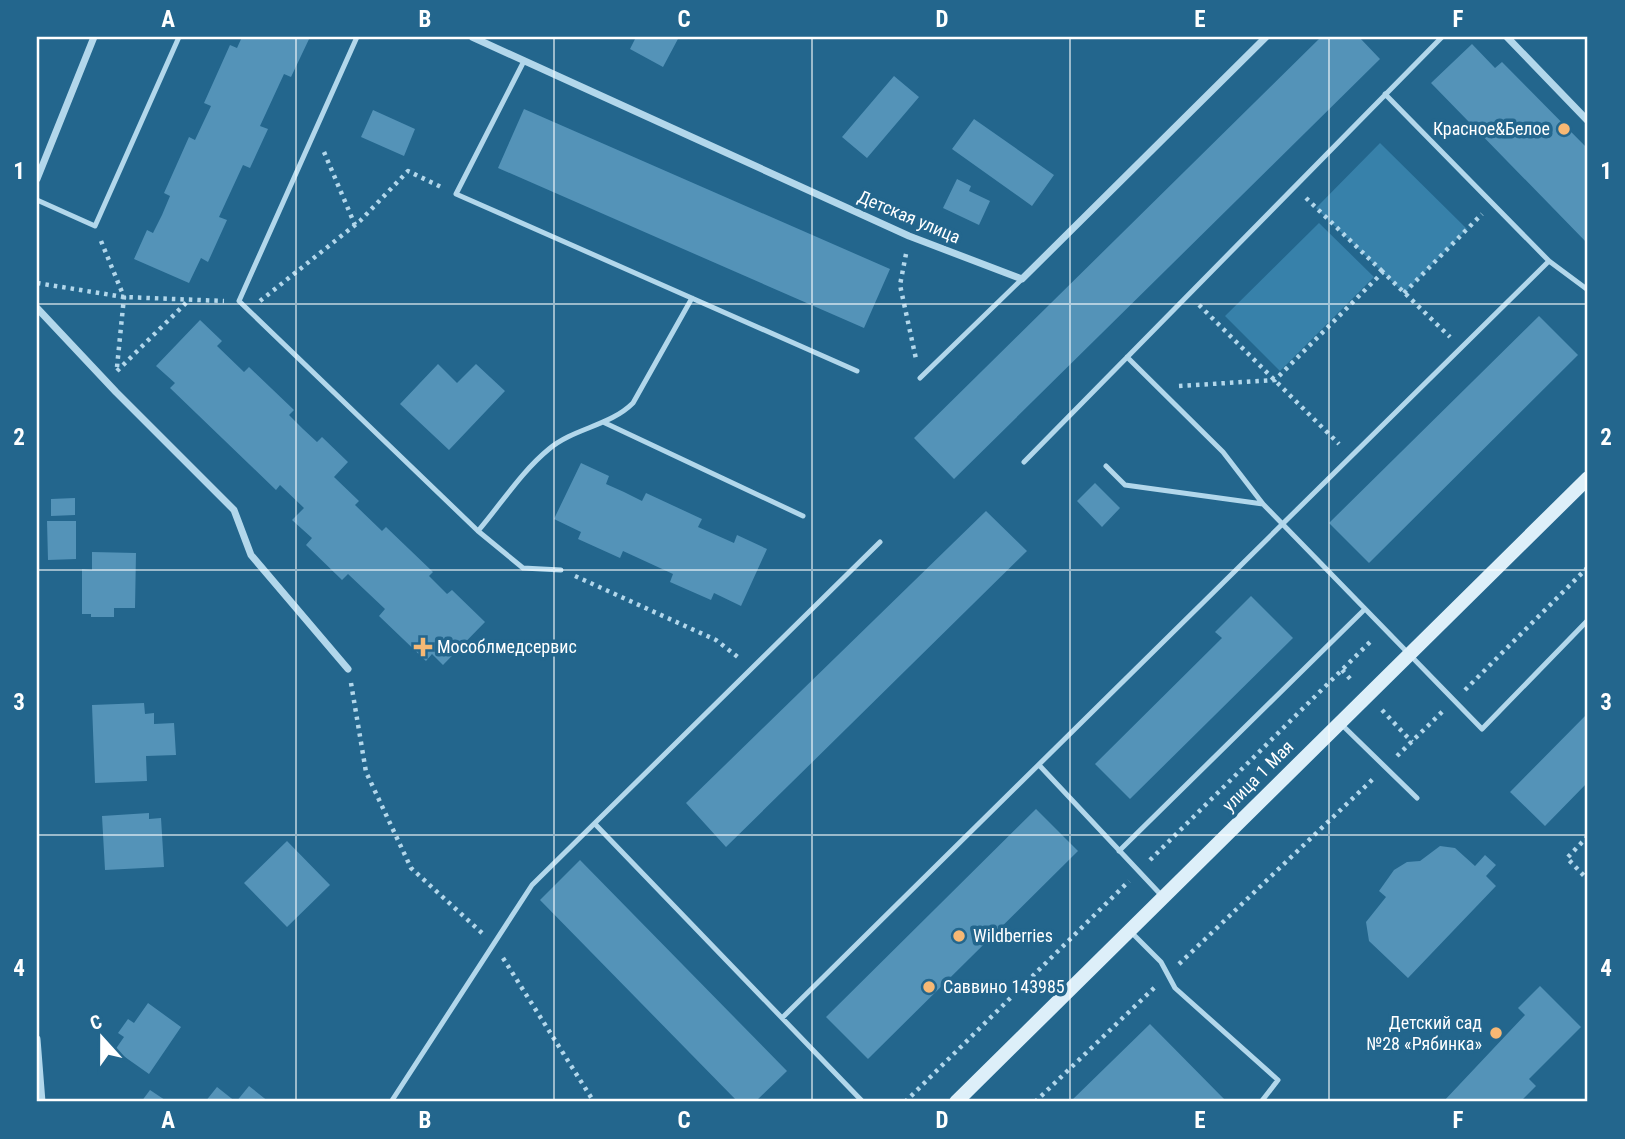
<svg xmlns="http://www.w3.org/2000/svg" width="1625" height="1139" font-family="'Roboto Condensed',sans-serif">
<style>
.green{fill:#3781aa}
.building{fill:#5493b8}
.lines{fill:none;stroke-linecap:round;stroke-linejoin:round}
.path{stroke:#b2d7eb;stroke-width:4.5;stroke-dasharray:3.5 5;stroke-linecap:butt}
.lane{stroke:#b2d7eb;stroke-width:5}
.street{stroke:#b2d7eb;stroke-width:7}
.secondary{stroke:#ddeff9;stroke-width:14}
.grid{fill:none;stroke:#fff;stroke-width:2;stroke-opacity:0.55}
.poi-dot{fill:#f7b874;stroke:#23668d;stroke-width:2.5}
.labels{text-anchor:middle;stroke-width:7;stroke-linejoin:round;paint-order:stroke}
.poi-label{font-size:18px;fill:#fff;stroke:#23668d;text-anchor:start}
.street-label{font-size:18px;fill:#fff;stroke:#23668d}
.neatline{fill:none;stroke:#fff;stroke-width:2.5}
.grid-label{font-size:23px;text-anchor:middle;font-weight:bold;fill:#fff}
</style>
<rect width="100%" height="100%" fill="#23668d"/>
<path class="green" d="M1380 143 1467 229 1404 293 1316 208Z
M1319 223 1374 277 1280 371 1225 316Z"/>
<path class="building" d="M242 37H310L291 77 284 74 260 126 268 129 250 168 243 165 219 217 227 220 208 262 201 258 189 283 134 259 147 230 153 233 162 215 170 196 164 193 189 137 195 140 211 106 204 103 230 45 237 48Z
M636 37H679L663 67 630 49Z
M1321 37H1359L1380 59 954 479 914 438Z
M1472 44 1495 68 1502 62 1588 149V244L1431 83Z
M894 76 919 97 867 158 842 137Z
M524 109 890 269 864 328 498 168Z
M373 110 415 129 404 156 361 137Z
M974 119 1054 175 1032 206 952 149Z
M957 179 971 186 969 191 990 201 979 225 943 208Z
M1539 316 1578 355 1369 563 1329 523Z
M200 320 222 341 217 346 244 372 249 367 294 410 289 415 303 429 317 442 322 437 348 462 334 477 359 501 355 505 382 531 386 527 433 572 429 576 447 594 452 590 485 622 443 665 432 654 426 661 379 616 385 609 348 574 342 580 306 545 312 538 292 520 304 508 280 485 276 490 170 388 175 383 156 366Z
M438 364 457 383 476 364 505 391 449 450 400 404Z
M581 463 609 476 606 484 624 492 642 501 646 493 702 519 698 527 734 543 737 535 767 549 741 606 714 593 711 600 670 582 673 574 623 551 620 558 578 539 581 532 554 519Z
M1095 483 1120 508 1102 527 1077 501Z
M75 498V515L51 516V499Z
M986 511 1027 551 726 847 686 803Z
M47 521H76V559L48 560Z
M92 552 136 553 135 608H114V617H91V614H82V569L92 570Z
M1251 596 1293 638 1130 799 1095 764 1222 638 1215 632Z
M144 703 145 714 154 713V724L174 723 176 755 146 756 147 781 95 783 92 705Z
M1588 713V782L1545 826 1510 792Z
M1036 809 1078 851 868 1059 826 1017Z
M149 813V819L161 818 164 867 105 870 102 816Z
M287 841 330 885 287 927 244 883Z
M1440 846 1455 848 1475 866 1485 855 1496 865 1486 876 1496 886 1408 978 1369 941 1366 922 1386 897 1379 891 1394 870 1407 862 1420 861Z
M580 860 787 1071 755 1102H738L540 900Z
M1540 986 1581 1027 1529 1079 1536 1086 1520 1102H1443L1525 1015 1518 1008Z
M148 1003 181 1027 149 1074 115 1050 124 1037 118 1033 128 1019 134 1023Z
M1150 1024 1227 1102H1070Z
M249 1086 269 1102H205L217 1087 236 1102Z
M150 1090 165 1100 164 1102H141Z"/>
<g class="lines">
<path class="path" d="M324 152 355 225
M1306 198 1383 272
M101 241 124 297 117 367
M906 254 900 285 916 359
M37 283 124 297 224 301
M1404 293 1482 214
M260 301 360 221 408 171 443 188
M1199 305 1339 444
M117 371 189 300
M1179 386 1275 380 1383 272 1450 337
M575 576 716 640 739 658
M1342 670 1353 682
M351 683 366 772 411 868 482 933
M1465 690 1588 567
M1382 710 1412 742
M1397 756 1443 711
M1588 836 1567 858 1588 880
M1150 860 1372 640
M503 958 594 1102
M1179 964 1373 779
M905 1102 1129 881
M1035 1102 1155 987"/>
<path class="lane" d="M357 37 239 301 478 531 523 568 561 570
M524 61 456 194 857 371
M1385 94 1549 261 1588 290
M37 200 95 226 179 37
M1127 357 1223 452 1263 504 1482 729 1588 620
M920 378 1022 279
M603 422 803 516
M1024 462 1442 37
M1106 466 1125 485 1263 504
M478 531C501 504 522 471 549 449 574 428 610 426 633 403L692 298
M1340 723 1417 798
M1039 765 1163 897
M595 824 863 1102
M1119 851 1365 609
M1130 931 1161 962 1175 988 1278 1080 1261 1102
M782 1018 1549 261
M391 1102 532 885 880 542"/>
<path class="street" d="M472 37 909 236 1022 279 1266 37
M1507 37 1588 121
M37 179 94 37
M37 308 116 392 234 510 251 555 348 669
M37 1039 42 1102"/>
<path class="secondary" d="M956 1102 1588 478"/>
</g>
<path class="grid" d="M296 37V1102M554 37V1102M812 37V1102M1070 37V1102M1329 37V1102M37 304H1588M37 570H1588M37 835H1588"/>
<g class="poi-dot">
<circle cx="1564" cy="129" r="7"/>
<path d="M419.5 636.5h7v7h7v7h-7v7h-7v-7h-7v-7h7z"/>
<circle cx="959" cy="936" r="7"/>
<circle cx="929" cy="987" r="7"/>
<circle cx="1496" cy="1033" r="7"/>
</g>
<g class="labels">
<g class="poi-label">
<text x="1550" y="135" text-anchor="end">Красное&amp;Белое</text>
<text x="437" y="653">Мособлмедсервис</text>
<text x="973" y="942">Wildberries</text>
<text x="943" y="993">Саввино 143985</text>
<text x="1482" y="1029" text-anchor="end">Детский сад<tspan x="1482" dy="21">№28 «Рябинка»</tspan></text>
</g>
<g class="street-label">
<text transform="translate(909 217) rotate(23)" y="6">Детская улица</text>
<text transform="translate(1258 776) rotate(-45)" y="6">улица 1 Мая</text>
</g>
</g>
<rect width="1625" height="1139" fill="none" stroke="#23668d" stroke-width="77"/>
<g transform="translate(102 1038) rotate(339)" stroke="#23668d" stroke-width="5" paint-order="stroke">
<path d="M0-5L12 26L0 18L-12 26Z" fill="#ffffff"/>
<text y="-10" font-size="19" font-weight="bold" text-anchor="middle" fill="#ffffff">С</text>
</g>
<rect x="38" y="38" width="1548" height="1062" class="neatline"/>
<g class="grid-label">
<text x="168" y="27">A</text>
<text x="425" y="27">B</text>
<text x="684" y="27">C</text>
<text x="942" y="27">D</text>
<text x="1200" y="27">E</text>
<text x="1458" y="27">F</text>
<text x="19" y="179">1</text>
<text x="1606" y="179">1</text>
<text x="19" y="445">2</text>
<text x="1606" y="445">2</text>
<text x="19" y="710">3</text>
<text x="1606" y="710">3</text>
<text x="19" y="976">4</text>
<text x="1606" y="976">4</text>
<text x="168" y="1128">A</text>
<text x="425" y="1128">B</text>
<text x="684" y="1128">C</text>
<text x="942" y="1128">D</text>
<text x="1200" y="1128">E</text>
<text x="1458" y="1128">F</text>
</g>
</svg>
